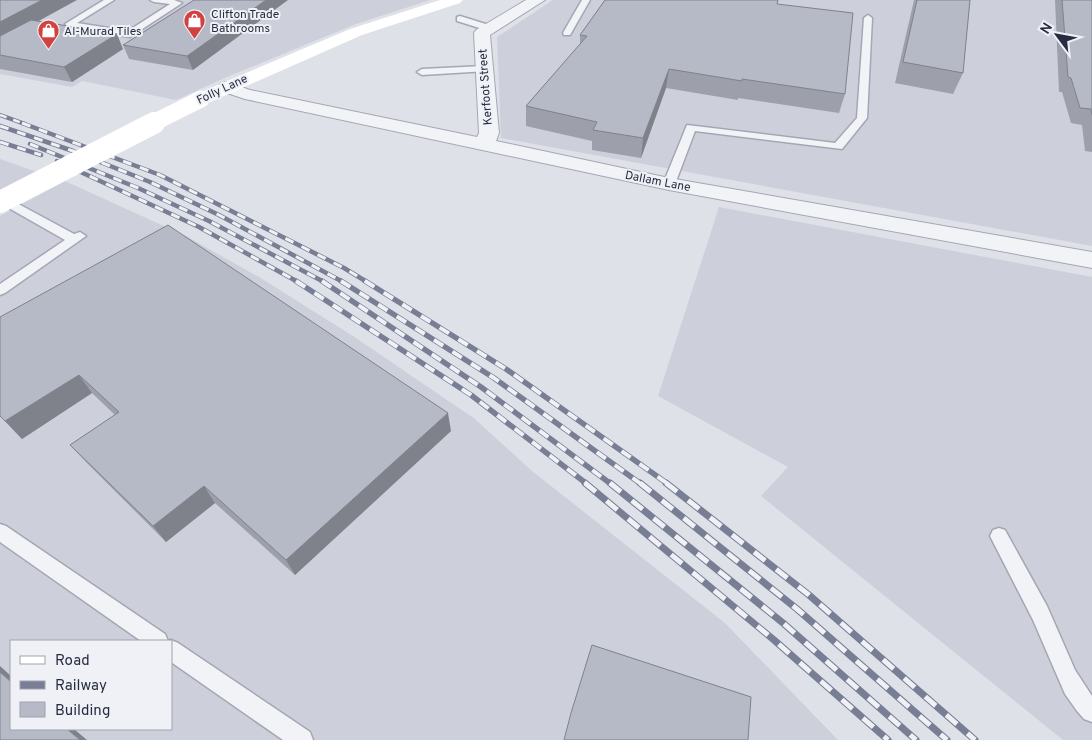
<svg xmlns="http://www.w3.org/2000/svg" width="1092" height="740" font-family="Overpass,sans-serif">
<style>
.built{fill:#cdd0db;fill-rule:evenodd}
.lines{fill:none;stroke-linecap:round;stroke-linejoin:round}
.lane-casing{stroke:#a4a7b3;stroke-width:3}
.street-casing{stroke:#a4a7b3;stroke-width:2}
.lane{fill:#f2f3f7;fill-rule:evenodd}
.street{fill:#f2f3f7;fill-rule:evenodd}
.secondary{fill:#fff;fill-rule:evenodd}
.rail-far3-casing{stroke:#787e93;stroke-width:4}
.rail-far2-casing{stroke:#787e93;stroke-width:4.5}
.rail-far1-casing{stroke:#787e93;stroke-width:5.5}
.rail-casing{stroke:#787e93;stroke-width:7}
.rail-far3{stroke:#eff1f6;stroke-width:2.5;stroke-dasharray:7;stroke-linecap:butt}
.rail-far2{stroke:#eff1f6;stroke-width:3;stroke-dasharray:9;stroke-linecap:butt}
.rail-far1{stroke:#eff1f6;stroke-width:4;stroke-dasharray:11;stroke-linecap:butt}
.rail{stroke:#eff1f6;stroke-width:5;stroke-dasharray:14;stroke-linecap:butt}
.secondary-bridge-far1{stroke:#fff;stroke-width:17}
.secondary-bridge{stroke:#fff;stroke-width:22}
.wall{fill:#9da0aa}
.shaded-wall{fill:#7f828b}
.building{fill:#b6bac6;stroke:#7f828b}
.labels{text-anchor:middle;stroke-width:4;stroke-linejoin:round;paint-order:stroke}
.far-poi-label{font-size:12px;fill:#272d40;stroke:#eff1f6;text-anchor:start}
.far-street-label{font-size:12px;fill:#272d40;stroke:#eff1f6}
</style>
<rect width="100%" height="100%" fill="#dfe1e9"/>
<path class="built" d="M0 0H430L356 24 227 77 176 100 82 81 72 87 0 74Z
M553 0H1092V246L501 138 497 37Z
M0 159 37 172 0 191Z
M65 181 188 237 264 280 356 338 475 419 532 471 725 623 838 740H0V216ZM11 641H171V729H11Z
M719 207 1092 277V740H1063L761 496 788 467 658 396Z"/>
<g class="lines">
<defs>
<path id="lane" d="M104 0H114L77 23 128 31 170 4 154 2 150 0H174L182 3 130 37 69 27 65 24Z
M582 0H590L570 35H564L563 33Z
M868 15 872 18 867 118 842 149 695 131 675 184 669 187 665 186 663 184 687 125 835 143 857 118 864 18Z
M460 16 492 26 493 28 489 31 457 21V17Z
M484 66 487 67V71L422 75 417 72 422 69Z
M0 194 74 234 80 232 86 236 5 293 0 295V284L65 240 0 203Z
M0 524 6 526 165 634 168 641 171 640 178 643 310 732 313 740H283L171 662V641H141L0 542Z
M999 528 1005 530 1047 606 1075 670 1092 696V722L1084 719 1077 711 1065 694 1033 620 990 536 993 530Z"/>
<path id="street" d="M526 0H545L490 35 499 133 496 141 669 178 1092 252V268L669 190 245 99 221 91 218 87 221 83 227 82 250 90 477 137 479 133 474 33 476 30Z"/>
</defs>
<use href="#lane" class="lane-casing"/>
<use href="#street" class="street-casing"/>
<use href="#lane" class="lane"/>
<use href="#street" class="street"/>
<path class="secondary" d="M440 0H463L460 3 362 35 208 103 201 105 194 103 192 99 194 95 350 29Z"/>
<defs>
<path id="rail-far3" d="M0 115 25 124"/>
<path id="rail-far2" d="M22 123 160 175 344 268 367 282
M0 126 73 151 150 182 219 215 343 282
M0 142 41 155
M30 144 138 188 209 221 324 282
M57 161 199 227 298 282"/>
<path id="rail-far1" d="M296 281 471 395 587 484
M322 281 481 387 611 484
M341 281 494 378 641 484
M365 281 506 369 668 484"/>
<path id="rail" d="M585 483 774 640 888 740
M610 483 783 623 916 740
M640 483 797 609 947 740
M666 483 809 595 975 740"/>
</defs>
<use href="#rail-far3" class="rail-far3-casing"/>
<use href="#rail-far2" class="rail-far2-casing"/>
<use href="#rail-far1" class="rail-far1-casing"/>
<use href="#rail" class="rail-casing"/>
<use href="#rail-far3" class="rail-far3"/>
<use href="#rail-far2" class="rail-far2"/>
<use href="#rail-far1" class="rail-far1"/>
<use href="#rail" class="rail"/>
<path class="secondary-bridge-far1" d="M151 124 201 99"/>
<path class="secondary-bridge" d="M0 202 154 123"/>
</g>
<path class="wall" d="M0 0 38 21 123 49 72 82 0 69Z
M194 0 193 70 129 59 123 45Z
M605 0H778L777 4 845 94 839 113 738 98V100L666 88 641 158 592 150V141L526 126V106L580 44V35Z
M914 0H970L963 73 953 94 895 83Z
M1055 0H1092V152L1085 151 1082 125 1071 123 1062 92H1059Z
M0 317 451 431 295 575 215 503 166 542 86 462 70 445 115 415 92 393 22 439 0 416Z"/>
<path class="shaded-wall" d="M42 0H77L2 41 0 38V22Z
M266 0H288L193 70 187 56Z
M117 34 123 49 72 82 64 67Z
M669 69 666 88 641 158 643 138Z
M79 375 92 393 22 439 5 421Z
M448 413 451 431 295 575 286 560Z
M204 486 215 503 166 542 153 526Z
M0 666 11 676V682L0 672Z
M67 729H74L87 740H80Z"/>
<path class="building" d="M0 0H42L0 22Z
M194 0H266L187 56 123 45Z
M605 0H778L777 4 853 13 845 94 742 79V81L669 69 643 138 593 130 597 122 526 106 587 36 580 35Z
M917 0H970L963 73 903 62Z
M1062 0H1092V115L1091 109 1080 108 1071 78 1068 77Z
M31 20 117 34 64 67 0 55V36Z
M168 225 448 413 286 560 204 486 153 526 70 445 119 412 79 375 5 421 0 416V317Z
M592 645 751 697 748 740H564L571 713Z
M0 672 11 682V729H67L80 740H0Z"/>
<defs>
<symbol id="shop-pin" viewBox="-11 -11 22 30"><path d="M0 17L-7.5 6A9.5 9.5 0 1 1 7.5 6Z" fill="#d24040" stroke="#eff1f6"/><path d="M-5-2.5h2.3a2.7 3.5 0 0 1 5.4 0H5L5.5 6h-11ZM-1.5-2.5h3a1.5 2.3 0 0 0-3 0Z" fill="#fff"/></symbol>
</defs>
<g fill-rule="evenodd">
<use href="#shop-pin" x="182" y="8" width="25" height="34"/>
<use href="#shop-pin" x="36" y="18" width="25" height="34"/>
</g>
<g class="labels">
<g class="far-poi-label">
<text x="211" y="18">Clifton Trade<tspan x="211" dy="14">Bathrooms</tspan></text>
<text x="64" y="35">Al-Murad Tiles</text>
</g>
<g class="far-street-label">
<text transform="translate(485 87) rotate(-94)" y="4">Kerfoot Street</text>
<text transform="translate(222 89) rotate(-25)" y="4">Folly Lane</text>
<text transform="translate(658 181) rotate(11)" y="4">Dallam Lane</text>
</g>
</g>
<rect x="10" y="640" width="162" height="90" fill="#eff1f6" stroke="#9fa3ad"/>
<rect x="20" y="656" width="25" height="8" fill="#ffffff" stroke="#9fa3ad"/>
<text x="55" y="665" font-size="15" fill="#272d40">Road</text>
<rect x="20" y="681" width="25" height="8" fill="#787e93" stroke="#9fa3ad"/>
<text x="55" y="690" font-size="15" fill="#272d40">Railway</text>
<rect x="20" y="702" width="25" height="15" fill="#b6bac6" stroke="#9fa3ad"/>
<text x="55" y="715" font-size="15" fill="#272d40">Building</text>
<g transform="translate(1057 35) rotate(302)" stroke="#eff1f6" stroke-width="4" paint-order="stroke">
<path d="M0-4L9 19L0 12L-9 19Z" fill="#272d40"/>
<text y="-8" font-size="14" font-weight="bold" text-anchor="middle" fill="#272d40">N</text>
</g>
</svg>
